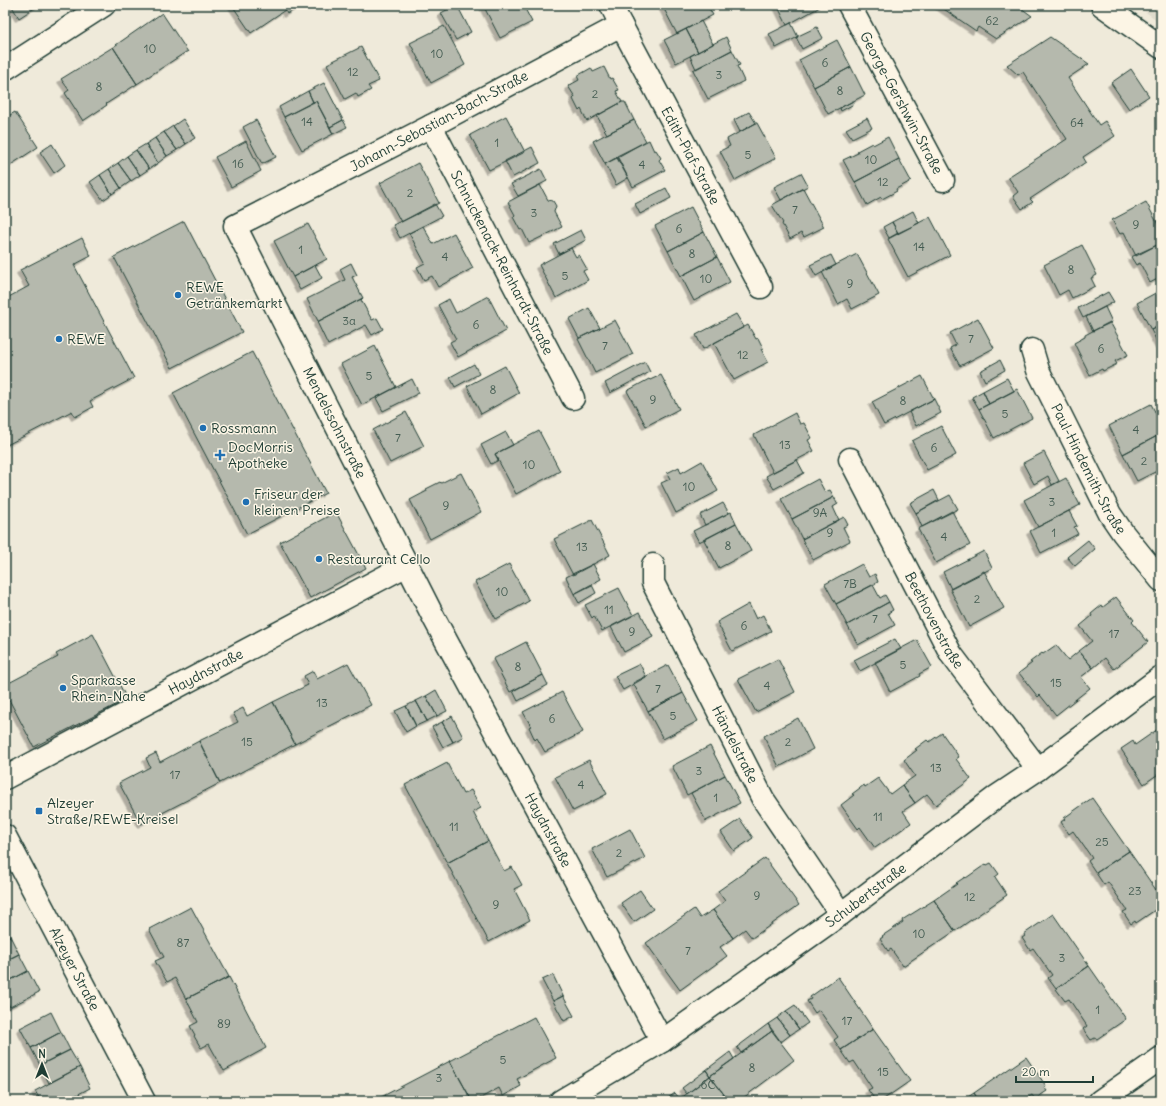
<svg xmlns="http://www.w3.org/2000/svg" width="1166" height="1106" font-family="Delius,sans-serif">
<style>
.built{fill:#dedbcc}
.building{fill:#b5b9ad;stroke:#1f3d34;filter:url(#shadow)}
.lines{fill:none;stroke-linecap:round;stroke-linejoin:round}
.minor-casing{stroke:#1f3d34;stroke-width:25}
.major-casing{stroke:#1f3d34;stroke-width:25}
.minor{stroke:#fcf5e5;stroke-width:22}
.major{stroke:#fcf5e5;stroke-width:22}
.poi-dot{fill:#1f6fb2;stroke:#fcf5e5;stroke-width:1.5}
.labels{text-anchor:middle;stroke-width:3;stroke-linejoin:round;paint-order:stroke}
.number-label{font-size:12px;fill:#445c52}
.street-label{font-size:14px;fill:#1f3d34;stroke:#fcf5e5}
.poi-label{font-size:14px;fill:#1f3d34;stroke:#fcf5e5;text-anchor:start}
</style>
<defs>
<filter id="shadow"><feDropShadow dx="-3.5" dy="3.5" stdDeviation="0" flood-color="#0004"/></filter>
</defs>
<rect width="100%" height="100%" fill="#efeada"/>
<filter id="ink" filterUnits="userSpaceOnUse"><feTurbulence type="fractalNoise" baseFrequency=".025" numOctaves="2"/><feDisplacementMap in="SourceGraphic" scale="8" xChannelSelector="R" yChannelSelector="G"/><feConvolveMatrix kernelMatrix="1 2 1 2 8 2 1 2 1" color-interpolation-filters="sRGB"/></filter>
<g filter="url(#ink)">
<path class="built" d="M1136 5H1161V23Z"/>
<path class="building" d="M11 5H39L19 18Z
M232 5H301L287 14 285 10 251 33Z
M456 5H457L471 32 456 40 441 13Z
M483 5H523L532 22 500 38Z
M662 5H707L713 15 677 34Z
M777 5H818L820 7 787 25Z
M938 5H1017L1032 16 996 39 978 27 976 31Z
M162 13 188 52H186L137 84 113 47Z
M701 21 713 44 698 52 686 29Z
M791 23 798 37 776 48 769 34Z
M444 26 465 65 431 83 410 43Z
M817 27 823 38 802 49 796 37Z
M686 29 698 52 676 63 664 40Z
M726 37 732 50 696 69 690 56Z
M1050 37 1089 64 1068 78 1099 125 1105 121 1115 136 1083 157 1086 162 1030 199 1033 202 1022 209 1013 196 1018 192 1008 177 1067 139 1023 72 1018 75 1007 65Z
M837 40 851 67 814 87 799 60Z
M113 47 137 84 106 104 107 105 83 121 65 93 69 90 61 79Z
M361 47 379 81 368 86 371 90 358 97 356 93 345 99 327 64Z
M732 50 740 65 737 66 744 81 708 99 693 70Z
M604 67 610 79 612 78 619 90 616 91 622 102 587 121 581 109 579 111 573 99 575 97 568 86 579 80 577 76 591 68 593 72Z
M851 67 865 95 828 114 814 87Z
M1131 69 1149 96 1129 109 1111 83Z
M324 83 343 120 330 127 316 101 313 102 308 91Z
M308 91 313 102 284 117 279 107Z
M316 101 333 134 302 150 284 117Z
M853 101 854 104 841 111 840 108Z
M622 102H625L634 120 607 134 597 116Z
M15 112 38 147 6 168 5 118Z
M749 112 756 123 740 132 734 120Z
M506 116 525 152 489 170 470 135Z
M867 118 872 128 852 138 846 129Z
M183 119 195 138 186 144 173 126Z
M256 120 276 157 262 164 243 127Z
M343 120 347 127 333 134 330 127Z
M634 120 646 141 605 164 593 141Z
M756 123H757L776 158 735 180 720 151 730 146 727 139Z
M173 126 186 144 177 150 164 132Z
M164 132 177 150 167 156 155 138Z
M888 137 899 159 855 182 843 160 858 153 857 151 872 143 873 145Z
M155 138 167 156 158 163 146 144Z
M649 140 654 151 656 150 661 158 659 160 665 170 633 187 617 156Z
M246 141 261 171 231 187 215 157Z
M52 144 65 165 54 173 40 152Z
M146 144 158 163 149 169 136 150Z
M532 147 540 163 513 177 505 161Z
M136 150 149 169 140 175 127 156Z
M127 156 140 175 131 181 118 163Z
M617 158 628 178 616 185 605 164Z
M899 159 911 181 896 189 897 191 882 199 881 197 867 205 855 182Z
M118 163 131 181 121 188 109 169Z
M418 163 439 203 401 222 380 183Z
M109 169 121 188 112 194 100 175Z
M541 169 547 181 518 196 511 184Z
M801 173 808 186 781 200 774 187Z
M100 175 112 194 103 200 90 182Z
M540 185 548 200 553 201 556 206 554 212 562 227 529 243 522 229 520 230 513 217 515 215 508 202Z
M666 188 671 198 640 214 635 204Z
M803 188 824 227 804 237 801 233 790 239 782 224 783 223 772 205Z
M1146 202 1161 230V243L1136 256 1124 232 1120 234 1112 220Z
M435 204 442 216 400 238 393 225 401 221V222Z
M691 207 704 232 668 251 655 226Z
M913 211 919 223 898 233 892 222Z
M930 217 950 255 908 277 888 239Z
M184 221 242 332 172 368 114 257Z
M892 222 898 233 889 238 883 227Z
M308 224 327 259 293 277 274 241Z
M423 226 433 244 454 233 473 268 438 287 432 276 424 280 417 267 425 263 409 233Z
M581 230 586 240 559 254 554 244Z
M704 232 717 257 681 276 668 251Z
M82 238 91 256 74 265 134 378 90 401 93 407 75 417 72 411 5 446V299L29 286 20 270Z
M1082 245 1097 275 1091 278 1095 286 1072 298 1068 290 1059 295 1044 265Z
M1157 245 1161 253V277L1150 283 1140 263 1136 265 1131 257Z
M571 248 576 257 579 255 587 269 583 271 588 280 556 298 539 265Z
M857 254 879 295 852 309 847 299 838 304 822 272Z
M831 255 836 265 816 276 810 265Z
M717 257 730 282 694 301 681 276Z
M351 263 357 275 352 277 363 298 317 322 318 321 307 299 345 280 340 269Z
M315 265 322 278 300 290 293 277Z
M1161 290V325L1151 330 1137 303Z
M1108 292 1114 302 1083 318 1078 308Z
M488 296 506 331 458 357 450 342 456 339 438 305 449 299 456 313Z
M363 298 361 300 372 320 377 318 383 329 372 335 366 325 328 345 317 322Z
M1105 307 1112 322 1093 331 1086 317Z
M589 308 600 328 579 338 569 319Z
M736 314 744 327 703 349 696 335Z
M978 318 994 348 960 366 950 348 956 345 950 333Z
M615 320 633 354 595 373 578 339Z
M1110 322 1128 355 1115 361 1117 364 1103 371 1102 369 1090 375 1074 343 1085 337V335Z
M748 325 756 339 758 338 763 348 761 349 768 362 734 380 714 343Z
M1161 325V349L1151 330Z
M375 346 396 387 362 405 341 364Z
M252 352 326 493 247 534 173 393Z
M1000 360 1005 370 985 381 980 371Z
M645 362 650 372 610 393 605 383Z
M474 364 479 374 455 387 450 377Z
M505 366 519 393 481 414 467 386Z
M661 375 679 409 646 426 627 391 649 379 650 380Z
M922 376 934 399 884 425 872 402Z
M1007 378 1014 391 989 404 983 391Z
M412 379 419 393 383 411 376 398Z
M1017 389 1032 418 994 438 979 409Z
M983 391 989 404 979 409 972 397Z
M934 399 941 413 916 426 909 412Z
M1151 404 1161 423V434L1123 454 1109 426Z
M406 412 424 446 390 463 373 430Z
M795 413 800 424 804 423 812 438 808 440 814 451 773 472 754 435Z
M941 426 956 455 927 470 912 441Z
M539 431 560 471 516 494 495 454Z
M506 432 513 445 495 454 499 460 491 464 481 445Z
M1161 434V469L1137 481 1123 454Z
M1044 452 1059 481 1052 485 1048 476 1034 484 1023 463Z
M797 460 804 473 774 489 766 476Z
M702 461 718 491 676 513 661 483 670 479 667 473 679 467 681 473Z
M461 473 481 512 430 539 410 500 427 491 426 489 440 482 441 483Z
M1066 478 1080 505 1038 527 1024 500Z
M818 479 825 492 830 490 834 497 792 519 781 499Z
M934 490 939 500 916 513 910 503Z
M950 495 958 509 922 527 916 513Z
M834 497 838 504 833 507 839 520 802 539 792 519Z
M723 503 729 513 705 525 700 515Z
M952 511 970 545 936 563 918 529Z
M1069 511 1077 526 1074 527 1078 534 1041 553 1030 531Z
M336 512 366 568 310 598 280 542Z
M731 512 736 523 699 542 693 531Z
M844 517 848 525 843 527 850 541 813 560 802 539Z
M592 520 610 555 573 575 554 539Z
M736 523 751 551 719 568 704 540Z
M1088 540 1095 549 1075 566 1067 557Z
M984 551 992 568 951 589 943 572Z
M509 564 529 601 496 619 475 582Z
M593 564 601 579 574 594 566 577Z
M862 564 869 577 875 574 878 582 836 604 825 584Z
M984 571 1004 608 969 627 950 589Z
M592 585 596 593 579 603 574 594Z
M873 585 880 598 885 595 889 602 847 625 836 604Z
M619 588 633 615 602 631 594 616 592 618 585 605Z
M1116 597 1134 620 1132 622 1148 642 1114 669 1105 658 1093 668 1079 651 1092 641 1080 626 1092 616 1091 614 1102 605 1103 607Z
M889 602 893 610 888 613 895 625 858 645 847 625Z
M749 604 756 619 763 615 771 631 732 651 717 622Z
M640 612 653 637 624 652 611 627Z
M93 634 127 699 34 747 5 692V685L58 657 56 654Z
M895 639 901 649 860 671 854 660Z
M917 640 932 667 919 674 920 676 890 692 875 662Z
M526 642 543 675 510 692 493 659Z
M1056 645 1068 660 1079 651 1093 668 1081 677 1090 688 1056 715 1040 695 1038 697 1019 673 1032 663 1030 662 1042 653 1043 654Z
M778 659 795 692 756 712 738 679Z
M348 663 371 705 295 744 273 702 308 685 304 676 313 671 317 679Z
M640 664 646 677 623 690 615 676Z
M668 665 683 693 648 711 633 683Z
M543 675 548 685 518 701 513 691Z
M436 690 447 711 437 716 426 696Z
M562 692 583 732 545 752 537 738 535 740 529 727 531 726 523 712Z
M683 693 698 721 663 739 648 711Z
M426 696 437 716 427 721 416 701Z
M416 701 427 721 416 726 406 706Z
M273 702 295 744 220 783 199 741 238 722 233 713 243 708 247 716Z
M406 706 416 726 406 732 395 711Z
M452 716 463 737 453 742 442 722Z
M798 718 813 749 779 767 764 736Z
M442 722 453 742 443 747 432 727Z
M1161 727V772L1144 784 1121 749 1133 741 1135 745Z
M942 733 959 757 956 759 971 779 936 805 927 794 915 803 902 785 915 776 904 760 917 750 915 749 927 740 929 742Z
M199 741 220 783 141 824 119 783 150 767 146 758 156 753 160 762Z
M710 746 725 775 687 795 672 766Z
M589 760 607 794 573 811 555 777Z
M447 763 463 794 471 790 481 808 473 812 488 841 447 863 405 785Z
M725 775 740 803 706 821 691 793Z
M878 778 890 794 902 785 915 803 903 811 911 823 875 848 860 827 858 829 841 805 854 795 852 794 864 785 865 787Z
M1092 798 1129 851 1096 873 1088 861 1092 858 1073 831 1069 834 1061 822 1065 819 1064 818Z
M740 819 753 838 734 851 721 832Z
M630 829 645 858 607 877 592 849Z
M488 841 504 871 512 867 522 885 514 889 530 920 489 942 447 863Z
M1129 851 1161 897V906L1136 923 1135 921 1131 924 1123 912 1127 910 1108 882 1104 885 1096 873Z
M765 858 799 905 752 938 745 929 733 938 713 910 725 901 718 891Z
M991 863 999 874 995 877 1007 895 955 931 934 900 957 884 956 883 965 877 966 878 986 864 987 865Z
M640 890 653 909 634 922 621 903Z
M934 900 955 931 903 966 891 949 888 951 880 939 883 937 882 936 903 922 902 920Z
M191 907 229 977 186 999 175 978 167 982 155 961 164 957 149 929Z
M694 909 700 918 713 910 733 938 720 947 727 956 680 990 646 943Z
M1053 914 1089 966 1056 989 1048 978 1052 975 1033 948 1030 950 1022 938 1025 936 1024 934Z
M5 927 10 936 5 938Z
M10 936 19 954 5 961V938Z
M19 954 28 971 5 983V961Z
M1089 966 1126 1019 1097 1039 1095 1038 1091 1040 1083 1029 1087 1026 1069 999 1065 1001 1056 989Z
M28 971 39 992 10 1007 5 998V983Z
M553 975 563 996 553 1001 542 980Z
M229 977 266 1048 224 1071 209 1044 201 1048 194 1036 195 1035 190 1026 198 1022 186 999Z
M838 977 873 1029 841 1050 834 1040 838 1037 819 1010 815 1013 807 1001 811 999 810 997Z
M563 996 574 1016 564 1021 553 1001Z
M795 1005 808 1023 799 1029 786 1011Z
M786 1011 799 1029 790 1035 777 1018Z
M51 1012 61 1032 31 1048 20 1028Z
M534 1017 556 1058 517 1079 521 1086 503 1096 499 1088 475 1101H472L450 1061Z
M777 1018 790 1035 781 1042 768 1024Z
M768 1024 772 1031 741 1053 737 1047Z
M873 1029 910 1081 881 1101 880 1099 876 1101 868 1090 872 1088 854 1061 850 1063 841 1050Z
M772 1031 794 1060 739 1101H729L710 1076Z
M61 1032 70 1050 40 1065 31 1048Z
M70 1050 80 1067 49 1083 40 1065Z
M730 1052 734 1059 710 1076 706 1070Z
M1026 1057 1046 1086 1044 1087 1047 1091 1035 1099 1032 1095 1023 1101H979L974 1093Z
M450 1061 472 1101H388L385 1095Z
M80 1067 90 1088 65 1101H41L35 1091Z
M706 1070 710 1076 687 1094 682 1088Z
M710 1076 729 1101H677L680 1099Z
M675 1093 680 1099 677 1101H664Z
M974 1093 979 1101H962Z
M385 1095 388 1101H373Z"/>
<g class="lines">
<defs>
<g id="minor">
<path id="s1" d="M611 5 621 25 431 126 235 226 435 620 662 1041"/>
<path id="s2" d="M849 5 943 180"/>
<path d="M1102 5 1161 47"/>
<path id="s3" d="M621 25 761 287"/>
<path d="M5 69 104 5"/>
<path id="s4" d="M431 126 573 398"/>
<path id="s5" d="M1032 350 1038 370 1110 514 1123 533 1161 580"/>
<path id="s6" d="M850 459 951 654 1038 769"/>
<path id="s7" d="M653 565V583L763 799 841 914"/>
<path id="s8" d="M5 778 407 565"/>
<path id="s9" d="M561 1101 662 1041 841 914 996 797 1038 769 1161 677"/>
<path d="M1100 1101 1161 1058"/>
</g>
<g id="major">
<path id="s10" d="M5 836 144 1101"/>
</g>
</defs>
<use href="#minor" class="minor-casing"/>
<use href="#major" class="major-casing"/>
<use href="#minor" class="minor"/>
<use href="#major" class="major"/>
</g>
</g>
<g class="poi-dot">
<circle cx="178" cy="295" r="4"/>
<circle cx="59" cy="339" r="4"/>
<circle cx="203" cy="428" r="4"/>
<path d="M218 449h4v4h4v4h-4v4h-4v-4h-4v-4h4z"/>
<circle cx="246" cy="502" r="4"/>
<circle cx="319" cy="559" r="4"/>
<circle cx="63" cy="688" r="4"/>
<rect x="35" y="807" width="8" height="8" rx="2"/>
</g>
<g class="labels">
<g class="number-label">
<text x="992" y="25">62</text>
<text x="150" y="53">10</text>
<text x="437" y="58">10</text>
<text x="825" y="67">6</text>
<text x="353" y="76">12</text>
<text x="719" y="79">3</text>
<text x="99" y="91">8</text>
<text x="840" y="95">8</text>
<text x="595" y="98">2</text>
<text x="307" y="126">14</text>
<text x="1077" y="127">64</text>
<text x="497" y="147">1</text>
<text x="748" y="159">5</text>
<text x="871" y="164">10</text>
<text x="238" y="168">16</text>
<text x="642" y="169">4</text>
<text x="883" y="186">12</text>
<text x="410" y="197">2</text>
<text x="795" y="214">7</text>
<text x="534" y="217">3</text>
<text x="1136" y="229">9</text>
<text x="679" y="233">6</text>
<text x="919" y="251">14</text>
<text x="301" y="254">1</text>
<text x="692" y="258">8</text>
<text x="445" y="261">4</text>
<text x="1071" y="274">8</text>
<text x="565" y="280">5</text>
<text x="706" y="283">10</text>
<text x="850" y="288">9</text>
<text x="349" y="325">3a</text>
<text x="476" y="329">6</text>
<text x="971" y="343">7</text>
<text x="605" y="350">7</text>
<text x="1101" y="353">6</text>
<text x="743" y="359">12</text>
<text x="369" y="380">5</text>
<text x="493" y="394">8</text>
<text x="653" y="404">9</text>
<text x="903" y="405">8</text>
<text x="1005" y="418">5</text>
<text x="1136" y="434">4</text>
<text x="398" y="442">7</text>
<text x="785" y="449">13</text>
<text x="934" y="452">6</text>
<text x="1144" y="465">2</text>
<text x="529" y="469">10</text>
<text x="689" y="491">10</text>
<text x="1052" y="506">3</text>
<text x="446" y="510">9</text>
<text x="820" y="517">9A</text>
<text x="830" y="537">9</text>
<text x="1054" y="537">1</text>
<text x="944" y="541">4</text>
<text x="728" y="550">8</text>
<text x="582" y="551">13</text>
<text x="850" y="588">7B</text>
<text x="502" y="596">10</text>
<text x="977" y="603">2</text>
<text x="609" y="614">11</text>
<text x="875" y="623">7</text>
<text x="744" y="630">6</text>
<text x="632" y="636">9</text>
<text x="1114" y="638">17</text>
<text x="903" y="669">5</text>
<text x="518" y="671">8</text>
<text x="1056" y="687">15</text>
<text x="767" y="690">4</text>
<text x="658" y="693">7</text>
<text x="322" y="707">13</text>
<text x="673" y="720">5</text>
<text x="552" y="723">6</text>
<text x="247" y="746">15</text>
<text x="788" y="746">2</text>
<text x="936" y="772">13</text>
<text x="699" y="775">3</text>
<text x="175" y="779">17</text>
<text x="581" y="789">4</text>
<text x="716" y="802">1</text>
<text x="878" y="821">11</text>
<text x="454" y="831">11</text>
<text x="1102" y="846">25</text>
<text x="619" y="857">2</text>
<text x="1135" y="895">23</text>
<text x="757" y="900">9</text>
<text x="970" y="901">12</text>
<text x="496" y="909">9</text>
<text x="919" y="938">10</text>
<text x="183" y="947">87</text>
<text x="688" y="955">7</text>
<text x="1062" y="962">3</text>
<text x="1098" y="1014">1</text>
<text x="847" y="1025">17</text>
<text x="224" y="1028">89</text>
<text x="503" y="1064">5</text>
<text x="752" y="1072">8</text>
<text x="883" y="1076">15</text>
<text x="439" y="1082">3</text>
<text x="708" y="1089">6C</text>
</g>
<g class="street-label">
<text dy="5" stroke="none"><textPath href="#s2" startOffset="111">George-Gershwin-Straße</textPath></text>
<text transform="translate(439 121) rotate(-28)" y="5">Johann-Sebastian-Bach-Straße</text>
<text dy="5" stroke="none"><textPath href="#s3" startOffset="148">Edith-Piaf-Straße</textPath></text>
<text dy="5" stroke="none"><textPath href="#s4" startOffset="154">Schnuckenack-Reinhardt-Straße</textPath></text>
<text dy="5" stroke="none"><textPath href="#s1" startOffset="678">Mendelssohnstraße</textPath></text>
<text dy="5" stroke="none"><textPath href="#s5" startOffset="132">Paul-Hindemith-Straße</textPath></text>
<text dy="5" stroke="none"><textPath href="#s6" startOffset="182">Beethovenstraße</textPath></text>
<text dy="5" stroke="none"><textPath href="#s8" startOffset="227">Haydnstraße</textPath></text>
<text dy="5" stroke="none"><textPath href="#s7" startOffset="199">Händelstraße</textPath></text>
<text dy="5" stroke="none"><textPath href="#s1" startOffset="1138">Haydnstraße</textPath></text>
<text dy="5" stroke="none"><textPath href="#s9" startOffset="368">Schubertstraße</textPath></text>
<text dy="5" stroke="none"><textPath href="#s10" startOffset="150">Alzeyer Straße</textPath></text>
</g>
<g class="poi-label">
<text x="186" y="292">REWE<tspan x="186" dy="16">Getränkemarkt</tspan></text>
<text x="67" y="344">REWE</text>
<text x="211" y="433">Rossmann</text>
<text x="228" y="452">DocMorris<tspan x="228" dy="16">Apotheke</tspan></text>
<text x="254" y="499">Friseur der<tspan x="254" dy="16">kleinen Preise</tspan></text>
<text x="327" y="564">Restaurant Cello</text>
<text x="71" y="685">Sparkasse<tspan x="71" dy="16">Rhein-Nahe</tspan></text>
<text x="47" y="808">Alzeyer<tspan x="47" dy="16">Straße/REWE-Kreisel</tspan></text>
</g>
</g>
<rect width="1166" height="1106" fill="none" stroke="#fcf5e5" stroke-width="20"/>
<rect x="10" y="10" width="1146" height="1086" fill="none" stroke="#1f3d34" stroke-width="1.5" filter="url(#ink)"/>
<g transform="translate(42 1064)" stroke="#fcf5e5" stroke-width="3" paint-order="stroke">
<path d="M0-3L7 15L0 10L-7 15Z" fill="#1f3d34"/>
<text y="-6" font-size="11" font-weight="bold" text-anchor="middle" fill="#1f3d34">N</text>
</g>
<path d="M1016 1076v6h77v-6" fill="none" stroke="#1f3d34" stroke-width="2"/>
<text x="1022" y="1076" font-size="12" fill="#1f3d34" stroke="#fcf5e5" stroke-width="3" paint-order="stroke">20 m</text>
</svg>
